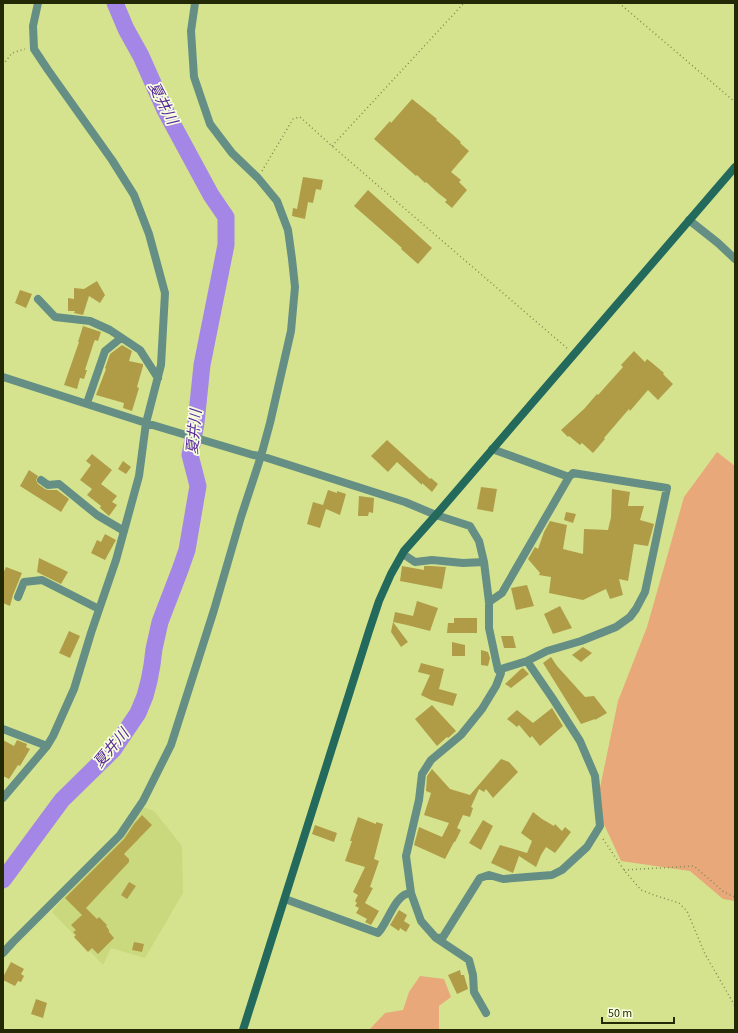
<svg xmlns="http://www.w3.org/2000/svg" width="738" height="1033" font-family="'Source Sans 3','Noto Sans JP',sans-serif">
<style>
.built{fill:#cad87e}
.green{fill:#e8a87a}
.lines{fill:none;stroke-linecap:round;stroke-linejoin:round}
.river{stroke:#a486e7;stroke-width:17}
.building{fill:#b09c47}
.path{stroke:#828b4e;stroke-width:1.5;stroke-dasharray:1 3;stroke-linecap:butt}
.street{stroke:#658f84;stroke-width:8}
.secondary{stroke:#246a5c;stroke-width:8}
.labels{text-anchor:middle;stroke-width:3.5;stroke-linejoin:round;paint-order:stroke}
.water-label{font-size:15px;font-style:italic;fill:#582a9b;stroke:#f8ffde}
</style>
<rect width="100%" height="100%" fill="#d5e38f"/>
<path class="built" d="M140 806 154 811 182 846 183 893 145 958 111 948 103 965 52 912Z"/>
<path class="green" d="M717 452 735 466V901L723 899 690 871 621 861 596 807 618 701 647 627 684 497Z
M420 976 444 979 451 997 439 1006V1030H369L385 1013 403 1010 409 992Z"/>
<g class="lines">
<path class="river" d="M3 880 62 800 113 750 138 713 145 696 149 681 152 665 154 649 160 622 180 570 187 550 198 486 190 455 196 423 202 365 226 245V217L211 195 165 110 141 56 126 29 115 3"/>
</g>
<path class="building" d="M412 99 437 119 436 120 461 142 460 143 469 151 451 172 461 180 459 182 467 190 452 208 445 202 447 200 438 193 426 182 425 183 417 175 416 176 374 139 390 121 391 123Z
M303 177 323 180 321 190 316 189 313 203 308 202 305 219 292 216 293 208 297 209Z
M368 190 432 248 418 264 401 249 402 248 354 206Z
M97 281 105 295 100 303 89 296 83 315 74 313 75 311H68V298L74 299V288L84 289Z
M20 290 32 294 26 308 15 303Z
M83 326 101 332 98 341 95 340 94 342 85 370H87L84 379 80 378 77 389 64 385 79 342H78Z
M122 345 132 351 129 361 143 364V366L137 387 139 388 132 411 123 408 124 403 96 395 106 369 105 368 110 354Z
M634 351 645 362 647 359 651 362 664 373 663 374 673 384 658 400 648 390 630 411 629 409 604 438 605 439 593 453 582 443 580 445 569 436 568 437 561 430 584 409 597 394 598 395 623 367 621 365Z
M387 440 430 479 431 478 438 484 432 492 422 483V485L397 462 388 472 371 456Z
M92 454 112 470 101 484 117 496 112 502 117 505 109 516 100 508 101 506 87 495 92 489 80 480 91 465 86 461Z
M123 461 131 467 126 474 118 469Z
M29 470 38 476 36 480 38 484 45 489 48 490H57L69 499 61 512 20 486Z
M481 487 497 489 493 512 477 509Z
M612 489 630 492 628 506H644L640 520 654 524 648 546 634 544 628 581 619 579 623 595 610 599 606 589 583 600 549 593 551 577 539 575 540 573 528 559 535 547 538 549 544 532 550 521 567 525 563 549 583 554 584 529 608 530 611 517Z
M328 490 337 493V491L346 494 340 515 326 509 320 528 307 524 313 502 323 505Z
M359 496 374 498 373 513 369 512 368 516H358Z
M566 512 576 514 573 523 564 520Z
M105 534 116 540 105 560 91 553 97 540 101 542Z
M39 558 68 572 61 584 37 572Z
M402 566 424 570V566H432L446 567 442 589 400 581Z
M6 567 22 573 13 595 10 606 3 603V574Z
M527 585 534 606 516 610 511 588Z
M417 601 438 608 430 631 407 625 393 622 395 612 413 616Z
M560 606 572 628 553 634 544 614Z
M454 618H477V633H447L448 623H454Z
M393 622 408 642 401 647 391 632Z
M69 631 80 636 70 658 59 653Z
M501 636H513L516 648H504Z
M452 642 465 645V656H452Z
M583 647 592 653 581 662 572 655Z
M481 650 488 652 490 658 488 666 481 665Z
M551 657 557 666 585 697 594 696 607 713 595 720V719L581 724 543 663Z
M421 663 444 669 439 689 457 694 453 706 431 700 421 695 430 675 418 672Z
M523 668 529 674 511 688 505 684 521 669Z
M432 705 456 731 448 738 447 737 437 746 415 719Z
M552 708 563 726 540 746 532 736 530 738 519 725 517 727 507 719 517 710 533 723Z
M3 740 14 746 17 740 27 744 26 747 30 749 20 766 18 765 9 779 3 776Z
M501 759 509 762 518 772 493 798 486 789 484 792 479 789 471 807 473 808 470 817 463 815 457 828 461 830 455 842H454L445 859 414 845 419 827 442 837 449 823 424 815 431 793 426 791 427 776 432 769 450 789 470 795Z
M533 812 542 819 554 826 555 824 562 831 565 827 571 832 555 853 546 847 541 855 536 867 519 856 513 873 491 863 500 845 527 853 532 841 521 833Z
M142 815 152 825 124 854 129 859V862L86 908 97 919 99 917 107 925 106 926 109 930V932L114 938 98 954 92 948 88 952 74 937 76 935 73 932 76 930 71 925 82 915 65 898 124 839 134 824Z
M358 817 376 824V822L383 824 374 859 379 861 370 887 373 888 365 903 379 911 371 925 365 922 367 919 356 913 359 908 355 906 357 903 355 901 358 895 353 892 365 867 345 861 352 841H350Z
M483 820 493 826 481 850 469 843Z
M315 825 337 833 334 842 312 834Z
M129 882 136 886 127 899 121 895Z
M399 910 407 915 404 921 410 925 406 932 400 928 399 931 390 925Z
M134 942 144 944 142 952 132 950Z
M11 962 24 969 21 974 24 976 21 982 18 981 15 986 3 980V977Z
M460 970 461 975H464L468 989 457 994 448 975Z
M36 999 47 1003 43 1018 31 1014Z"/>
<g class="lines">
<path class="path" d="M619 3 735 102
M3 65 12 53 25 49
M332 146 464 3
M262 171 293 119 300 117 332 146 568 349
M603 839 624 870 641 890 654 895 679 903 687 911 705 954 735 1006
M624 870 694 866 724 892 735 897"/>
<path class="street" d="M689 220 718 243 735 259
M38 299 55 317 90 321 110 330 140 350 158 378
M3 377 146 423 253 455 261 456 405 502 436 515 470 526 479 541 484 562 489 602V628L498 670 501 673 496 686 482 709 461 735 431 760 422 774 419 800 406 856 411 893 421 921 436 938 443 937 480 878 489 875 503 879 552 875 562 870 587 847 600 826 595 776 580 741 553 699 527 661
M87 403 105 351 121 338
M492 449 569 477 573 473 667 488 645 592 636 609 630 617 616 627 581 641 547 651 527 661 498 670
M41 480 48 485 59 484 97 515 124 531
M403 554 415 562 432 560 463 563 484 562
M18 597 24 582 42 580 99 609
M489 602 502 593 569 477
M3 729 47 746
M3 798 47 746 53 736 74 689 91 633 116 560 139 476 146 423 161 365 165 293 149 234 134 195 112 160 48 70 34 49 33 26 38 3
M285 899 378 933C388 923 395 893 411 893
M436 938 469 960 473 975 474 992 486 1013
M3 953 13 942 120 835 143 801 171 745 214 610 241 517 261 456 270 423 291 331 295 287 292 259 288 230 277 201 258 178 232 153 210 124 194 77 191 31 195 3"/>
<path class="secondary" d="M243 1030 369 631 379 601 391 574 404 551 436 515 735 167"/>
</g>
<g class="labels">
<g class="water-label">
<text transform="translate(163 103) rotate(63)" y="5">夏井川</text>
<text transform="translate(194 432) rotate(-85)" y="5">夏井川</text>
<text transform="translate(111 748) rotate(-50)" y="5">夏井川</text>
</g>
</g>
<rect width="738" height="1033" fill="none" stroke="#242905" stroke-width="8"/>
<path d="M602 1017v6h72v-6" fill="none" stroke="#242905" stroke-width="2"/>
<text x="608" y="1017" font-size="12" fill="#242905" stroke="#f8ffde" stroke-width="3" paint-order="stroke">50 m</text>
</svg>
